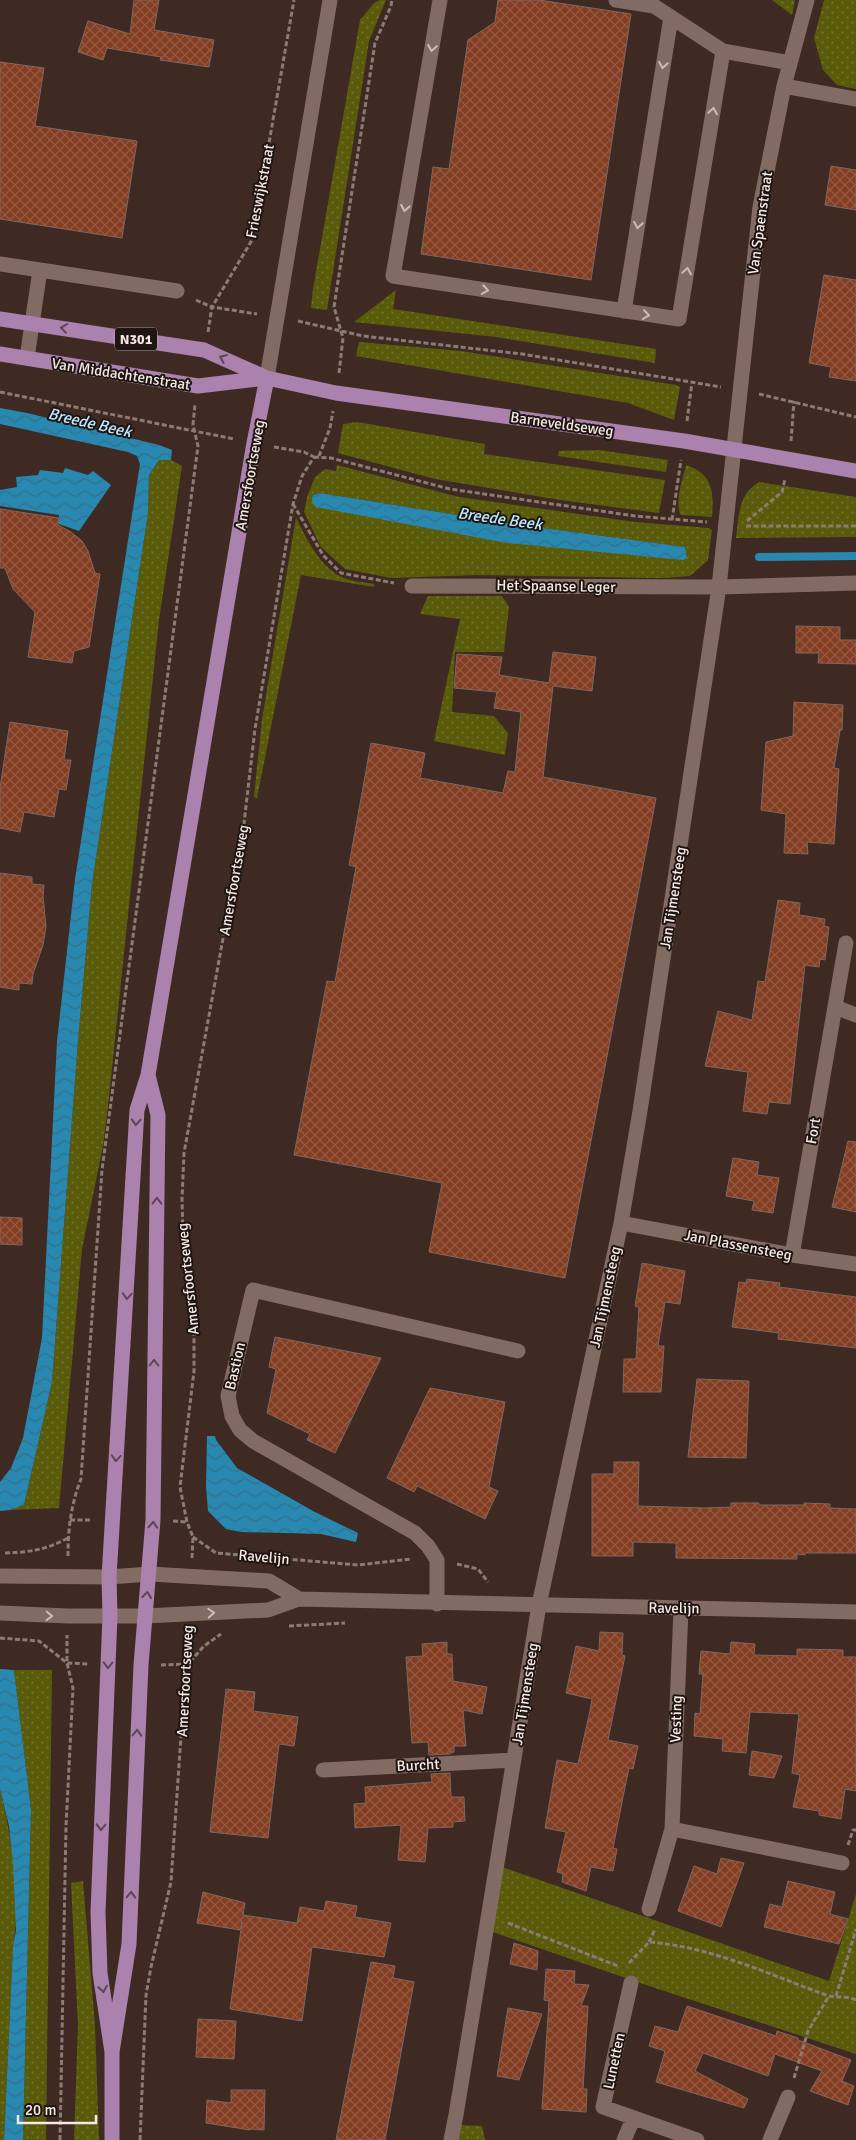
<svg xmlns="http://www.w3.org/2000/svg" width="856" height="2140" font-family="Signika,sans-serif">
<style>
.grass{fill:url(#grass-dots);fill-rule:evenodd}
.water{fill:url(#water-waves)}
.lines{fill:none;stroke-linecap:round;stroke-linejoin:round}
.stream{stroke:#2888b0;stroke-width:8}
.building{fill:url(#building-cross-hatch);stroke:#7f675f}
.path{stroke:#8c7b75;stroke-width:3;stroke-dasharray:5 2.5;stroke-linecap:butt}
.minor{stroke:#826b62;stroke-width:15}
.major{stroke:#ab81ad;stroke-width:15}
.oneway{stroke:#cdbcb6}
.oneway2{stroke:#5d4658}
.labels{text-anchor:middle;stroke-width:4;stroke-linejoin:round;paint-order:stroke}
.shield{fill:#1e1512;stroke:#b5a9a4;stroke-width:1}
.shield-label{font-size:14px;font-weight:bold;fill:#f6e8e3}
.street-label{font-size:15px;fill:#f6e8e3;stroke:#1e1512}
.water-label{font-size:16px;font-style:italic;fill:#bce7fd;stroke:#1e1512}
</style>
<defs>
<pattern id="grass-dots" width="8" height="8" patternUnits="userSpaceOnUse" patternTransform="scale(1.25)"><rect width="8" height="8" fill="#595b0a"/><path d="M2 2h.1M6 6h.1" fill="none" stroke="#71732e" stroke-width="1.8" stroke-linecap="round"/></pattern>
<pattern id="water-waves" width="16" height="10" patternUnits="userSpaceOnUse" patternTransform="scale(1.25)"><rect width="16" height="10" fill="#2888b0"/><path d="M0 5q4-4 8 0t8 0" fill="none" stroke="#34718a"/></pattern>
<pattern id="building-cross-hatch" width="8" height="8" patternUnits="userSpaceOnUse" patternTransform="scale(1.25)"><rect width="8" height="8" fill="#833d22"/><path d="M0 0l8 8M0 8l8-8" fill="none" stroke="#955942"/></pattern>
</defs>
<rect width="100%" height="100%" fill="#3e2a23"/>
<path class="grass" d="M380 0H386L369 41 327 310 311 308 313 289 360 20 374 3Z
M772 0H795L792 15Z
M824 0H856V89L837 85 823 70 814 38Z
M396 290 393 309 656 349 655 363 496 337 354 322Z
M359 342 461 351 676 385 680 387 674 420 628 403 356 356Z
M357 422 485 444 484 454 665 480 659 513 560 500 435 479 338 453 343 424Z
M599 450 668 460 666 472 558 456 559 451Z
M159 460H171L182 466 159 620 108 1106 103 1146 82 1249 59 1508 10 1510 24 1505 52 1382 78 1041 92 884 148 513 149 475Z
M337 465 459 497 635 522 709 528 712 530 708 560 690 576 662 578 477 575 391 578 345 569 321 547 304 512 307 497 315 477 325 469 336 471ZM320 493 507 523 684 547 687 558 313 495Z
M686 465C713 474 714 492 712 517L681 515C674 503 683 479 686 465Z
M759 482 856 497V537L736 538C739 516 738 494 759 482Z
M296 518C307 539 320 568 344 578 353 582 365 582 374 584V587L301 575 257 798 254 797 262 719Z
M428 596H502L509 607 504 652H455L452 712 494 716 508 733 505 755 434 741 460 619 420 614Z
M14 1670H52L46 2140H23L31 1809Z
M0 1789C11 1834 22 1899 13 1946L4 2140H0Z
M502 1867 829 1981 856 1894V2054L646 1985 493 1932Z
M83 1881 95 2025 99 2140H74L78 2025 71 1883Z
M459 2125 482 2126 485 2140H456Z"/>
<path class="water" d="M0 408 27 413 159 445 172 450 171 460H159L149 475 148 513 92 884 78 1041 52 1382 24 1505 10 1510 0 1511V1482L11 1468 23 1438 42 1338 57 1041 75 879 140 464 137 456 128 452 0 424Z
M65 468 88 475 93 471 111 485 79 531 59 524V515L0 506V490L17 487 16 477 38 475 40 470 63 473Z
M320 493 507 523 685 547 687 558 683 560 507 543 316 507C312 503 311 501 313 495Z
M207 1436H215L216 1440 237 1468 313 1511 358 1533 356 1542 321 1534 241 1532 226 1529 208 1511 206 1486Z
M0 1669 14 1670 31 1809 23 2140H4L13 1946 16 1930 13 1864 9 1826 0 1789Z"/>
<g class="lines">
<path class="stream" d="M759 557 856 556"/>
</g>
<path class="building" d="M134 0H159L154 30 214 40 209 67 160 60 161 57 107 48 103 60 78 52 88 21 130 34Z
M498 0H539L631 14 591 280 421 254 433 167 449 169 468 40 495 22Z
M0 62 44 68 35 126 137 141 122 238 0 219Z
M831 166 856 170V210L825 205Z
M824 275 856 280V381L829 377 831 367 809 363Z
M0 509 59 518 58 525 71 532 82 541 88 551 95 573 100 574 89 647 74 651 72 663 28 657 35 612 13 589 5 568H0Z
M796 626 840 627V640H856V664L818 663 819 653H796Z
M553 652 596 657 592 691 553 686 543 777 656 798 565 1278 429 1252 442 1183 294 1155 327 981 335 982 356 867 349 865 371 743 425 753 420 778 503 793 508 771 515 772 521 712 494 708 497 692 454 688 457 654 502 657 499 675 549 683Z
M794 702 843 705 842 730H840L834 768 839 769 834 844 807 842 808 854 784 853 786 814 761 810 766 742 793 736Z
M10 722 68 731 64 760H71L66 790 59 789 54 817 24 812 20 832 0 828V788Z
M0 873 32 877V884L44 885 43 896 46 927 43 945 33 974 32 984 19 983V990L0 987Z
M778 900 800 903 799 915 825 919 824 926 829 927 825 960 820 959 819 967 805 965 790 1104 769 1102 767 1114 743 1111 748 1072 705 1066 718 1011 752 1020 758 981 765 982Z
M848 1141 856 1142V1212L832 1207Z
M733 1158 759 1162 757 1175 779 1178 773 1213 752 1210 754 1201 726 1196Z
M0 1217 22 1218V1245L0 1244Z
M642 1263 685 1271 680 1304 665 1302 658 1346H664L661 1392H623L624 1359H636L639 1307 635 1306Z
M747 1279 780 1283 779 1287 856 1297V1348L778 1339 779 1333 732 1327 739 1282 746 1283Z
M275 1337 381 1358 335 1453 307 1440 310 1434 267 1413 276 1369 269 1367Z
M697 1379 749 1381 746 1458 688 1457Z
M430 1388 505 1402 489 1487 498 1491 485 1519 417 1486 414 1492 387 1478Z
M614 1462H639L638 1506 704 1508 731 1507V1503H759V1505H804V1503L830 1504V1508L856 1509V1553H805V1555L797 1554V1559L676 1558V1543L633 1542V1556H592V1474H614Z
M600 1632 623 1633 622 1655 625 1656 608 1740 638 1746 633 1769 629 1768 625 1787 613 1848 617 1849 613 1871 591 1867 586 1891 562 1882 563 1874 557 1872 566 1832 545 1828 557 1760 578 1764 590 1711 592 1699 566 1693 576 1646 599 1651Z
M447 1642V1654H452L453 1681 487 1687 482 1714 463 1710 466 1746H454V1752L449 1754 429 1755 428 1742 412 1743 406 1657 423 1656 422 1644Z
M731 1642 755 1644 754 1655 797 1656V1649L843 1650V1657H856V1791L845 1789 841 1819 819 1815V1811L793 1807 800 1775 792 1773 799 1714 750 1712 746 1753 722 1751 723 1739 694 1736 695 1713 700 1714 703 1674H699L701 1651 730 1654Z
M226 1689 255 1692 253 1711 298 1717 294 1746 279 1744 268 1838 210 1832Z
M752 1751 782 1756 774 1778 749 1775Z
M450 1773 451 1797H464L465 1821 453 1822V1827L428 1828 425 1862 398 1860 401 1825 355 1828 354 1804 366 1803 365 1787 432 1782 431 1774Z
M721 1858 744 1863 721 1927 678 1911 694 1866 717 1874Z
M788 1881 835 1892 830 1914 848 1919 839 1944 764 1927 770 1904 782 1907Z
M203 1892 245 1903 243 1915 297 1923 300 1907 324 1911 326 1901 357 1906 355 1917 391 1923 384 1957 312 1947 302 2021 230 2009 242 1922 240 1930 197 1923Z
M514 1943 538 1951 537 1970 510 1964Z
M371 1962 395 1966 393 1978 414 1982 385 2140H336Z
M546 1969 575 1971 574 1984 589 1985 581 2006H588L583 2089H587L586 2112 542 2109 549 2001 544 2000Z
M687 2006 776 2036 777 2031 798 2038V2040L851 2060 842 2081 854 2086 848 2105 810 2091 822 2071 775 2054 768 2076 703 2053 695 2071 748 2099 744 2108 656 2082 665 2051 649 2046 655 2026 678 2032Z
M508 2008 542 2014 519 2080 497 2076Z
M198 2019 236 2021 234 2059 196 2057Z
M231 2090H265L264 2130 250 2129V2130L206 2123 207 2100 231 2103Z"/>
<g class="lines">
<path class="path" d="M196 300 212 307 257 314
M298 321 363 336 522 354 721 387
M208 332 212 307 252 240 294 0
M339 373 343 338 334 307 375 43 391 6 392 0
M0 392 234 439
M759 394 856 417
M687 421 692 382
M791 441 794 401
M274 447 304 452 314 457
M319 456 330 428 333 411
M314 457 331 458 450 489 635 516 707 522
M293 504 323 555 341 573 394 583
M672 520 681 460
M747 521 782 492 785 479
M746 526H856
M234 877 241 878
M70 1520H92
M173 1521 187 1522
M193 1537 216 1553 358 1565 411 1559
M5 1553C31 1552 45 1550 68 1538
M68 1556C68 1529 71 1504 81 1479L102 1170 198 446 193 425 195 404
M192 1558 193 1537 187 1522 180 1487 194 1371V1311L184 1269 182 1199 184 1153 244 823 255 729 293 504 302 476 314 457
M457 1564 478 1569 488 1582
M289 1626 345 1623
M0 1638 39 1641 67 1663 88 1664
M161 1665 188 1664 204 1646 221 1634
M848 1845 853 1830H856
M508 1923 618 1966
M649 1942 655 1929
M629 1963 649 1942C712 1947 768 1974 826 1995 836 1999 846 1995 856 2000
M836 1996 856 1929
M794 2078 808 2031 829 1996
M60 2140 66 1826 73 1688 67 1663V1635
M140 2140 146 1995 151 1967 171 1882 188 1634"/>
<path class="minor" d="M440 0 393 276 679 319 723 51 654 6 616 0
M723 51 790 63
M784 86 856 99
M0 264 40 270 27 358
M40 270 177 291
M624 311 671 17
M267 378 330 0
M412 586 719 587 856 583
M835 1007 856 1015
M621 1223 792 1255 856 1264
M792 1255 846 943
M0 1576 109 1577 150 1574 269 1581 299 1599
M437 1604V1560L428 1546 415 1533 253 1441 240 1430 232 1416 228 1396 253 1290 518 1351
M0 1613 68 1616H145L268 1610 299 1599 856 1612
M323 1770 514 1760
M672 1829 842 1863
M649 1909 672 1829 681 1609
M631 1983 603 2107 697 2140
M451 2140 456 2115 539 1605 621 1223 640 1111 719 587 760 207 784 86 807 0
M624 2140 633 2119
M770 2140 788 2097"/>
<path class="major" d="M0 319 204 350 267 378 336 393 684 441 856 471
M0 354 198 386 266 378
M112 2052 100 1973 98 1912 110 1616 109 1577 137 1110 148 1075 254 443 267 378
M112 2140V2052L129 1944 141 1665 153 1520 158 1115 148 1075"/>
</g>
<defs><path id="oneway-chevron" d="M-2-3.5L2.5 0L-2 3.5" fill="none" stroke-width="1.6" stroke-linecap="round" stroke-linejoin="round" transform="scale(1.25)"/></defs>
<g class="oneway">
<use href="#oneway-chevron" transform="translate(432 48) rotate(100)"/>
<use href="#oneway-chevron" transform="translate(663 65) rotate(99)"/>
<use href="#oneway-chevron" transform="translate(713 111) rotate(-81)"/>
<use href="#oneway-chevron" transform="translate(405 208) rotate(100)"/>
<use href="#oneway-chevron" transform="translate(638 225) rotate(99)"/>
<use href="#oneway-chevron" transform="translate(687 271) rotate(-81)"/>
<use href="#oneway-chevron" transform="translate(485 290) rotate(9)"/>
<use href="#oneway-chevron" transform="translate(646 315) rotate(8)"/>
<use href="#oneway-chevron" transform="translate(211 1613) rotate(-3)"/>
<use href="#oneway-chevron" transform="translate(49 1616) rotate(2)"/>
</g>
<g class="oneway2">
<use href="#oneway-chevron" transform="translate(64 328) rotate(-171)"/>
<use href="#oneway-chevron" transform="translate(223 358) rotate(-157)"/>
<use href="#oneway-chevron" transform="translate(136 1122) rotate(93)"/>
<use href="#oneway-chevron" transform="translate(157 1201) rotate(-89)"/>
<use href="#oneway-chevron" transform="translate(127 1296) rotate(94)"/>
<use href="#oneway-chevron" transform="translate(154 1363) rotate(-90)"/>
<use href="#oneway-chevron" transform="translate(116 1458) rotate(94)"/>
<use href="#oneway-chevron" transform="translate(153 1525) rotate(-87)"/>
<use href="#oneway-chevron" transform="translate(147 1595) rotate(-83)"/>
<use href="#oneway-chevron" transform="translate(108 1665) rotate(92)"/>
<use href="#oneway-chevron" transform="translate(137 1733) rotate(-88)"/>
<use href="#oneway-chevron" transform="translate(101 1827) rotate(92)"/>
<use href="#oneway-chevron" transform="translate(131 1895) rotate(-88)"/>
<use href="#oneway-chevron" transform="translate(103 1989) rotate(81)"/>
</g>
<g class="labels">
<rect class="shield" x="115" y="327.5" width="42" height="23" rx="4"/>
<g class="shield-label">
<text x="136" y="344">N301</text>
</g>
<g class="street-label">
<text transform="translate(260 191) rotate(-79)" y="5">Frieswijkstraat</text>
<text transform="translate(760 223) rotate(-82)" y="5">Van Spaenstraat</text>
<text transform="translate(121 374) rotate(9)" y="5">Van Middachtenstraat</text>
<text transform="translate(562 424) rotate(8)" y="5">Barneveldseweg</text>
<text transform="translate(250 475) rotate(-80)" y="5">Amersfoortseweg</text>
<text transform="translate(556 586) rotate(1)" y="5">Het Spaanse Leger</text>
<text transform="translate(234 880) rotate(-80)" y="5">Amersfoortseweg</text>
<text transform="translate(673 898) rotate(-81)" y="5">Jan Tijmensteeg</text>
<text transform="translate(813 1131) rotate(-80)" y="5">Fort</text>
<text transform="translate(738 1245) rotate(11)" y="5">Jan Plassensteeg</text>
<text transform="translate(188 1279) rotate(-96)" y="5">Amersfoortseweg</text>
<text transform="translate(605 1297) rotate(-78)" y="5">Jan Tijmensteeg</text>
<text transform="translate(235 1366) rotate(-77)" y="5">Bastion</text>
<text transform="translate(264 1557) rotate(5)" y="5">Ravelijn</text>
<text transform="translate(674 1608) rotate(1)" y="5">Ravelijn</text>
<text transform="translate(185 1681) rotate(-87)" y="5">Amersfoortseweg</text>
<text transform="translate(525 1694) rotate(-81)" y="5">Jan Tijmensteeg</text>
<text transform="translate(676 1719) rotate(-88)" y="5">Vesting</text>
<text transform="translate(418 1765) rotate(-3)" y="5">Burcht</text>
<text transform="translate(614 2061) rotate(-78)" y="5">Lunetten</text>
</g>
<g class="water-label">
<text transform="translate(90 422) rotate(13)" y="6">Breede Beek</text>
<text transform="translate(500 518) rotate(8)" y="6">Breede Beek</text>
</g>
</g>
<path d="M18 2115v8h78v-8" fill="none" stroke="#f6e8e3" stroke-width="2.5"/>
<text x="25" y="2115" font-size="15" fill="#f6e8e3" stroke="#1e1512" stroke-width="4" paint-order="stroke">20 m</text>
</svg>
